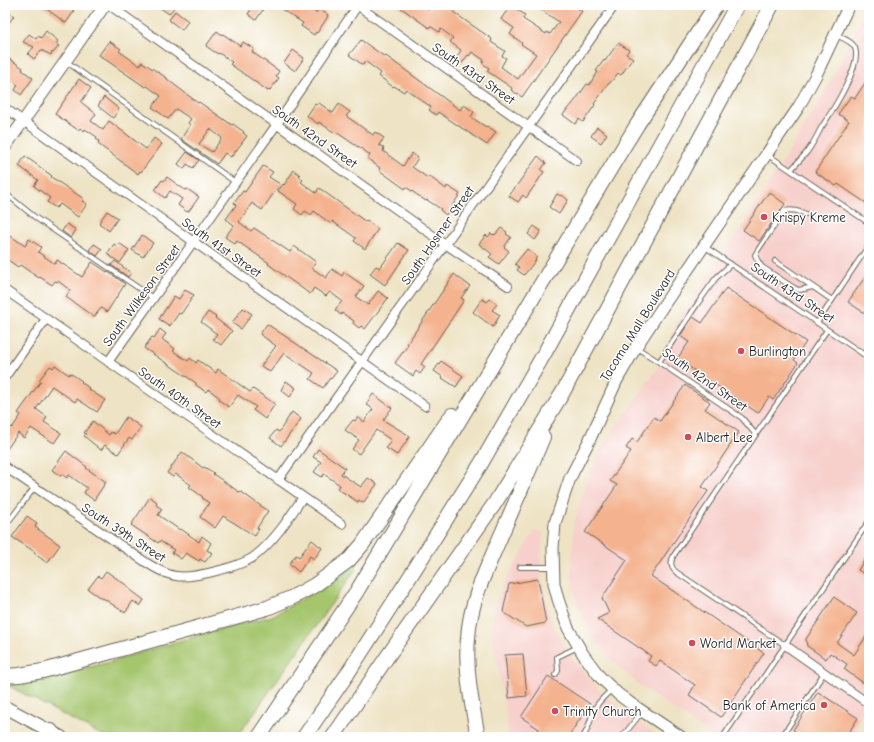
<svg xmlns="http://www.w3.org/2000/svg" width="874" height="742" font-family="'Comic Neue',sans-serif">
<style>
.built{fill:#f7d0cc}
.green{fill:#a6c66e;stroke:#617145}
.building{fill:#f4b28e;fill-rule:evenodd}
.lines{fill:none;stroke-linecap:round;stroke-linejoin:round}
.lane-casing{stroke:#666257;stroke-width:6}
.street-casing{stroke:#666257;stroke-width:10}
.secondary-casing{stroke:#666257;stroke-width:13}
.primary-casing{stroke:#666257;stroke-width:14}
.highway-casing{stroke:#666257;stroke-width:16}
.lane{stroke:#fff;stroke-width:4}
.street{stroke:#fff;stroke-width:8}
.secondary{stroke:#fff;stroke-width:11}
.primary{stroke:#fff;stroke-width:12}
.highway{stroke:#fff;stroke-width:14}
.poi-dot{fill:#d1495b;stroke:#fff;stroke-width:1.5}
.labels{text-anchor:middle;stroke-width:3;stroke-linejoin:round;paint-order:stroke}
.street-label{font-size:13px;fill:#1c1c1c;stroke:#fff}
.poi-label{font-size:13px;fill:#1c1c1c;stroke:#fff;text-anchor:start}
</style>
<rect width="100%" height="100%" fill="#fff"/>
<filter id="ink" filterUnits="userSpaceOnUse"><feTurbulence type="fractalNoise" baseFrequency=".025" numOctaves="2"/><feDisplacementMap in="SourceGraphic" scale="8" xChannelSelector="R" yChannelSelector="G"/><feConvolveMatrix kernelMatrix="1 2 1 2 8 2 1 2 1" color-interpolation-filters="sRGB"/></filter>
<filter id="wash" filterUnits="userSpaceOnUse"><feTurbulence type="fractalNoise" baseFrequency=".012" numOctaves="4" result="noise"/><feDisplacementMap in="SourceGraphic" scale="16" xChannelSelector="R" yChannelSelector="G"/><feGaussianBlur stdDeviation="0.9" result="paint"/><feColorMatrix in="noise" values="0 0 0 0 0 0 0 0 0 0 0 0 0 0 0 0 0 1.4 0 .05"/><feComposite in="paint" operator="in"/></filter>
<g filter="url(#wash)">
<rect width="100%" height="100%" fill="#eee3c4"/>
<path class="built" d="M867 5H869V697L859 719 854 737H714L640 686 610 659 595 639 589 629 583 616 577 602 573 586 571 571 574 523 586 483 604 444 639 395 661 362 681 315 716 266 779 168 818 104 840 64Z
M535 531 543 532 541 567 542 585 550 618 561 640 573 659 599 690 623 711 659 737H508L507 720 492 635 494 612 504 583Z"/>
<path class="green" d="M356 561V569L237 737H105L5 684V681L38 679 107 663 199 635 272 616 340 578Z"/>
<g id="blocks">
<path class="building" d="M41 5H66L74 11 66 23Z
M156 5H176L169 14Z
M254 5H266L256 20 248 14Z
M275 5H304L316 13 319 9 328 15 327 17V18L317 33 316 32 314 35 301 26 303 23Z
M397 5H422L429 10 431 7 433 8 436 5H457L453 12 492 39 491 42 505 51 502 56 506 58 501 67 518 79 536 54 521 44 522 43 510 34 514 28 501 19 511 5 525 15 523 19 546 34 547 32 550 34 559 22 534 5H573L582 11 522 97 511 90 512 88 487 71 489 68 482 63 484 60 472 52 469 56 468 55 462 63 456 59 461 50 450 42 453 38 441 29 439 32 430 26 429 28Z
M5 9 14 16 5 28Z
M175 11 188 21 182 30 169 20Z
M46 31 58 41 56 44 59 46 53 53 52 52 51 55 41 50 34 59 28 54 34 47 23 42 29 34 36 39 38 36 41 38Z
M217 31 222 35 223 34 240 46 243 42 254 49 252 52 279 71 276 76 279 78 270 90V89L268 91 230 64 232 62 219 53 218 54 213 51 206 46Z
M361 40 385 57 386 56 460 110 464 105 474 112 471 117 486 127 487 126 496 132 487 145 438 112 436 115 429 110 431 107 406 89 404 92 394 86 393 87 379 76 381 73 365 61 363 65 349 55Z
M109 41 121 49 119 51 140 66 142 62 167 78V79L198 103 199 102 232 125 233 124 244 132 243 133 247 136 232 156V155L231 157 225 153 217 164 181 139 190 125 188 123 191 119 176 109 168 119 152 107 161 96 147 86 145 87 99 55ZM210 129 222 138 212 152 199 144Z
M618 43 629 50 626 54 633 58 621 75 618 73 612 81H611L609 84H608L594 104 595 105 583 122 579 119 575 124 563 115 568 108H569L574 102 587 84 589 85 598 72 596 71 604 60 605 61Z
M293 50 304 58 295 71 284 63Z
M5 56 23 68 22 70 33 78 21 95 15 90 18 85 5 75Z
M869 77V205L838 184 836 186 815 172 849 121 838 114 851 96 855 98Z
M79 79 91 88 81 102 96 114 91 121 103 130 109 121 146 149 154 138 162 144 141 172 140 171 138 174 98 144 99 141 96 139 97 137 85 129 84 131 80 128 78 130 55 114Z
M104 97 119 109 113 118 98 106Z
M319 103 333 113 339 104 350 112 346 116 373 135 375 132 384 138 379 145 384 148 383 151 403 166 412 153 418 158 412 167 428 178 429 176 446 189 447 186 460 194 446 215 440 210 441 209 427 200 426 201 406 187 405 189 379 170 380 168 368 159 370 155 358 146V147L336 132 335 133 319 122 318 124 307 116 315 104 317 105Z
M597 127 607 134 601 143 591 136Z
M187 152 199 160 193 168 187 164 184 169 178 164Z
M25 156 52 176 51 177 84 199 82 201 87 204 78 217 60 204 56 208 47 202 50 198 34 186 38 180 19 166Z
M538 156 546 163 541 170 544 172 526 198 523 195 518 202 509 196Z
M263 166 273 172 269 177 280 184 262 210 252 203 239 222 251 231 254 228 290 252 294 246 316 262 312 268 326 278 332 269 342 276 344 272 364 286 356 297 368 305 378 291 388 298 365 329 361 326 359 328 353 323 354 321 342 313 341 315 335 310 342 301 330 292 326 296 314 288 310 294 268 264 269 263 237 241 235 244 225 237 234 225 226 219 236 205 234 203 243 191 245 192Z
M294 170 300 175 299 177 303 180 301 182 316 193 319 188 366 222 367 221 378 229 365 249 354 241 356 238 332 221 331 224 314 211 311 215 305 211 302 215 294 209 297 204 278 191 283 184 284 185Z
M167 177 185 190 187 189 199 197 189 211H188L187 212 178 205 182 199 170 191 165 198 155 190 162 180 164 181Z
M769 192 785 204 759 241 743 230Z
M557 194 561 196 562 195 568 200 559 214 549 207Z
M107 211 118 218 109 231 99 223Z
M67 224 76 230 71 238 62 231Z
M534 226 541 231 535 240 528 234Z
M501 228 507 232 506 234 511 237 504 247 509 251 499 264 489 257 492 254 479 244 486 235 488 237 491 233 493 235 494 234 495 235Z
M5 232 25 246 29 239 41 247 38 252 55 264 57 260 82 277 92 262 107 272V271L124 283 125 284 107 312 101 308 94 317 66 297 70 290 58 281 57 282 55 281 52 285 40 277 39 278 20 265 18 267 5 258Z
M142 235 153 243 143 257 132 250Z
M119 243 129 250 120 263 107 254 114 244 117 246Z
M398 243 409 250 385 285 370 274 376 266 380 268Z
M94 244 102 249 97 256 89 250Z
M527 249 537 257 535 259 536 260 524 275 517 270 519 267 515 264Z
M115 261 131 273 128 277 111 265Z
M869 271V316L848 302Z
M454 274 470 286 461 298 464 300 421 364 425 367 420 374 416 371 413 376 395 363 408 345 407 344Z
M726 288 806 342 794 360 798 363 773 400 769 397 758 413 677 359 689 342 680 336 686 327 693 317 702 323Z
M185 290 194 295 181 314 179 313 170 326 159 319 174 296 179 299Z
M482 299 487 302 490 299 497 304 492 310 500 315 493 327 473 312Z
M243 308 252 314 241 329 232 323Z
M208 312 216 317 215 318 232 331 221 345 213 339 217 334 201 322Z
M267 324 337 371 331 379 330 378 323 388 310 379 314 373 284 353 270 372 261 366 276 346 260 334Z
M160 329 166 334 162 339 175 349 173 351 188 361 190 358 196 363 198 360 216 373 218 369 250 392 253 389 275 404 265 419 253 410 256 407 238 395 229 407 219 400 220 398 208 389 206 392 196 385V383L144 348 152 337 154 338Z
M441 361 463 376 456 387 442 378 443 377 434 371Z
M55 365 69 375 70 373 82 381 81 382 89 388 88 389 105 400 97 412 77 399 75 402 52 386 36 409 47 417 44 422 61 433 54 443 31 428 24 438 18 433 5 452V431L9 425 12 428 21 415 18 413 41 381 39 380 50 366 53 368Z
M286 381 296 388 290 397 281 390Z
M685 385 710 402 705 409 739 432 702 487 708 491 651 576 764 653 721 717 689 695 695 685 660 661 656 666 648 661 651 656 597 619 609 613 602 598 627 560 585 532 617 485 610 481 631 451 626 448 632 439 637 442 654 417 660 421Z
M373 394 392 408 383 420 410 436 397 455 386 448 391 440 376 430 359 454 352 449 359 440 345 430 353 420 355 421 358 417 364 422 373 409 366 404Z
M292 412 301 419 281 446 270 438 276 430 279 432Z
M126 417 141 427 132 440 129 438 118 454 105 445 101 450 84 436 86 434 84 433 93 421 109 435 111 432 115 434Z
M318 449 345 468 341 474 361 487 368 478 377 484 363 503 359 500 358 502 338 489 340 485 324 474 322 477 314 472 321 462 313 457Z
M66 451 87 467 86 468 106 482 94 500 84 493 87 488 69 475 67 478 62 474 61 476 52 470Z
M182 452 203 468 204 467 214 473 213 474 239 492 240 491 268 511 257 528 259 529 255 536 223 516 215 528 200 517 209 503 202 498 203 497 189 487 191 485 176 474 173 477 167 473Z
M150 497 157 502 156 505 162 509 158 515 180 530 181 529 199 542 202 536 211 543 207 550 212 553 205 562 200 559 199 561 186 553 181 559 172 553 174 550 160 541 158 543 131 525Z
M27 516 37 523 35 527 60 545 47 563 34 553 35 552 12 537Z
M312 540 322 548 314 559 310 556 299 572 289 564 296 555 299 557Z
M869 553V577L858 570Z
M106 571 129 587 128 588 144 600 140 606 133 601 125 613 103 598 102 599 88 589 98 576 101 578Z
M538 579 546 623 526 627 503 612 509 584Z
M834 597 857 613 837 643 854 655 869 632V678L865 684 844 669 847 664 830 653 826 659 807 646 806 639Z
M523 654 527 696 509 698 505 655Z
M548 676 590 704 568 737H533L539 729 521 717Z
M818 692 858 718 846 737H804L793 730Z"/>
</g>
</g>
<g filter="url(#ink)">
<use href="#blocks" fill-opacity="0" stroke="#666257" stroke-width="1"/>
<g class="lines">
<defs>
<path id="lane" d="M67 62 235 182
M768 155 869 223
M791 170C796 164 802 158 807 152 812 145 817 136 821 128 831 113 862 65 855 48 852 41 842 38 836 35
M5 193 36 218 153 298
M806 214C798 211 792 209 784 211L758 250 755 255 758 261 762 267 794 288 799 290 813 287
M704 246 869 358
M775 261 832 300
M817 323 869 245
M637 348 659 362 742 418 756 435
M659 362 698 303 716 278 731 264
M5 526 35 487
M520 567H552
M785 645 676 572C670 567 670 562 674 555L827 330
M555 675 558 671 557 657 578 647
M783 735 824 673
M583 737C590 727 590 718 595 708 599 701 606 695 612 689
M622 737 642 712
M723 737 869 521"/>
<path id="street" d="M109 5 445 244 508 286
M357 5 577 161
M5 108 425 406
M5 290 342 524
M108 362 277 124 358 5
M5 377 46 319
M5 467 141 559C151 566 163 574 176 576 193 579 242 566 255 556 275 540 289 518 303 497
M278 480 615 5
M785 645 869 704"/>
<path id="secondary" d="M5 147 105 5
M681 737 630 703 618 694 600 677 583 654 568 628 558 599 554 584 553 548 555 523 570 478 589 441 617 380 636 347 661 309 798 108 816 75 849 5"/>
<path id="primary" d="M5 707 61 737"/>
<path id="highway" d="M5 676 19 675 43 671 267 608 293 597 315 585 349 560 362 545 452 415
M47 737 51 731
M259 737 357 591 618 156 637 125 716 5
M304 737 346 676 411 575 482 462 544 354 737 5
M333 737 385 660 495 503 563 392 772 5
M478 737C472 704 465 672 468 638 470 602 485 573 499 540 514 506 529 471 543 437"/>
</defs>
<use href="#lane" class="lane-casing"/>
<use href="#street" class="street-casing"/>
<use href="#secondary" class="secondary-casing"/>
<use href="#primary" class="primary-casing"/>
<use href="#highway" class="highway-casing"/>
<use href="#lane" class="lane"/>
<use href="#street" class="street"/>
<use href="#secondary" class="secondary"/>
<use href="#primary" class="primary"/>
<use href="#highway" class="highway"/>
</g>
</g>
<g class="poi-dot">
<circle cx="764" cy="217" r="4"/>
<circle cx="741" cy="351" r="4"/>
<circle cx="688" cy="437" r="4"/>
<circle cx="692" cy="643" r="4"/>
<circle cx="824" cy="705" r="4"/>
<circle cx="555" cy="711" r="4"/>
</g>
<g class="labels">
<g class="street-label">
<text transform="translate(474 73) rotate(35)" y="5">South 43rd Street</text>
<text transform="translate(315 136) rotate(35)" y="5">South 42nd Street</text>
<text transform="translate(437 235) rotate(-55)" y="5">South Hosmer Street</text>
<text transform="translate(222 247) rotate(35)" y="5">South 41st Street</text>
<text transform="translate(793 292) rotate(34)" y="5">South 43rd Street</text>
<text transform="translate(141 295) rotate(-54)" y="5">South Wilkeson Street</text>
<text transform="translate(637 325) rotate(-58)" y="5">Tacoma Mall Boulevard</text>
<text transform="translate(705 379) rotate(35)" y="5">South 42nd Street</text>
<text transform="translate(180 397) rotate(35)" y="5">South 40th Street</text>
<text transform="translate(124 532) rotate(33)" y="5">South 39th Street</text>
</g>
<g class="poi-label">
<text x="772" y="222">Krispy Kreme</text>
<text x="749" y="356">Burlington</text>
<text x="696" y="442">Albert Lee</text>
<text x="700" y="648">World Market</text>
<text x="816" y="710" text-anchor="end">Bank of America</text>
<text x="563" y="716">Trinity Church</text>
</g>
</g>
<rect width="874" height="742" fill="none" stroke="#fff" stroke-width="20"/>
</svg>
